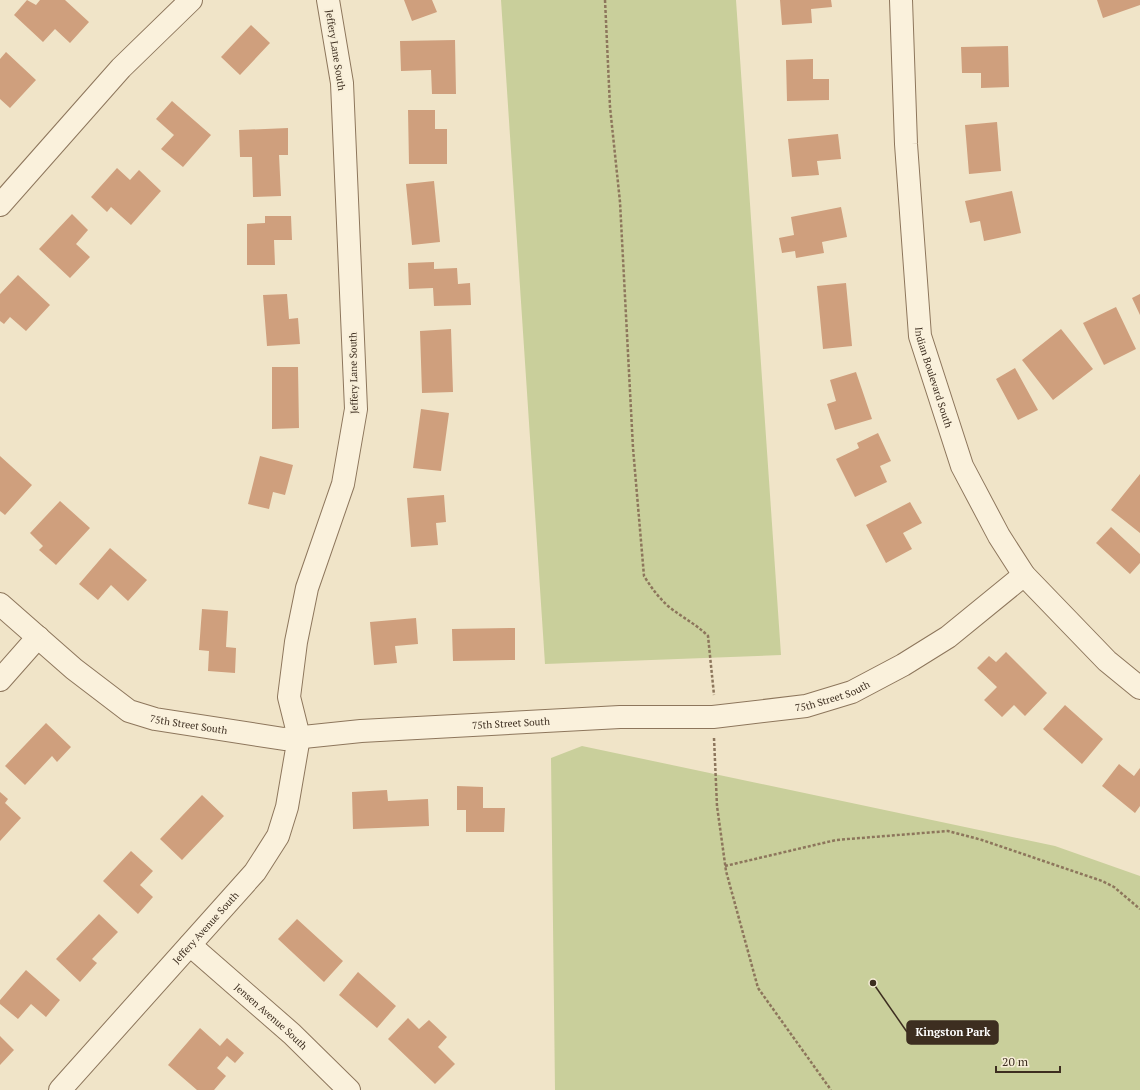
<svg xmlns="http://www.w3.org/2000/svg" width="1140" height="1090" font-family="'PT Serif',serif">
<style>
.green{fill:#c9cf9b}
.building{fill:#cf9f7d}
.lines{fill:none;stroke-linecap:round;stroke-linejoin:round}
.minor-casing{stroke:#8d765c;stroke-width:24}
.path{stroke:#8d765c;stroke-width:2.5;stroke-dasharray:3 2;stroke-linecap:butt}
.minor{stroke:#faf1dc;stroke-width:22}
.labels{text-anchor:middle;stroke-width:3.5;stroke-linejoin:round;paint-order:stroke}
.street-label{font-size:10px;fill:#3d2e20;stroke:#f7eed8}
.leader{fill:none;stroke:#3d2e20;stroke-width:1.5}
.callout-dot{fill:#3d2e20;stroke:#f7eed8;stroke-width:1.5}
.callout{fill:#3d2e20;stroke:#3d2e20;stroke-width:1.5}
.callout-label{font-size:11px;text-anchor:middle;font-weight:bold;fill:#fff}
</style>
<rect width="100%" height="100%" fill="#f0e4c8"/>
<path class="green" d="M501 0H736L781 655 545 664Z
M582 746 1055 846 1140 876V1090H555L551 758Z"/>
<path class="building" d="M27 0 36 5 40 0H65L89 22 70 43 55 29 43 42 14 15Z
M404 0H432L437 12 412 21Z
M780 0H831L832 7 811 9 812 23 782 25Z
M1097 0H1140V5L1103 18Z
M251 25 270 43 240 75 221 57Z
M455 40 456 94H432L431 70 401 71 400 41Z
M1008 46 1009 87 981 88V73H962L961 47Z
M6 52 36 80 10 108 0 99V59Z
M813 59V79H829V100L787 101 786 60Z
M172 101 211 135 183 167 161 149 174 135 156 119Z
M408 110H435V129H447V164H409Z
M997 122 1001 171 969 174 965 125Z
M288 128V155H279L281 196 253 197 252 157H240L239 130Z
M838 134 841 159 817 161 819 175 792 177 788 139Z
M117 168 130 180 139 170 161 191 131 225 111 207 107 212 91 197Z
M434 181 440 242 412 245 406 184Z
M1012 191 1021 233 984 241 980 221 970 223 965 201Z
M841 207 847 237 822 242 824 253 796 258 795 251 782 253 779 238 794 235 791 217Z
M72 214 88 230 76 244 90 257 70 278 39 249Z
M265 216H291L292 240H274L275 265H247V224L265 223Z
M434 262V269L457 268 458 284 470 283 471 305 434 306 433 288 409 289 408 263Z
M18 275 50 305 26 331 10 317 4 324 0 321V294Z
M846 283 852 346 823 349 817 286Z
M287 294 289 319 298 318 300 344 267 346 263 295Z
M1140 294V315L1132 298Z
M1116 307 1136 349 1104 365 1083 323Z
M451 329 453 392 422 393 420 331Z
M1061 329 1093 369 1053 400 1022 360Z
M272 367H298L299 428 272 429Z
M1015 368 1038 410 1018 420 996 379Z
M856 372 872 419 835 430 827 404 836 401 830 380Z
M421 409 449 413 441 471 413 468Z
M878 433 891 461 880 466 887 482 855 497 836 459 859 448 857 443Z
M0 456 32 485 5 515 0 511Z
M260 456 293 465 285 495 273 492 269 509 248 504Z
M1140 474V533L1111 510Z
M444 495 446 522 436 523 438 545 411 547 407 498Z
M60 501 90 528 56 565 39 550 43 546 30 533Z
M910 502 922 523 903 533 912 549 886 563 866 525Z
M1111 527 1140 554V563L1130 574 1096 543Z
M110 548 147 580 128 601 111 585 98 600 79 584Z
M202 609 228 611 226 647 236 648 235 673 208 671 209 651 199 650Z
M416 618 418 644 395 646 397 663 374 665 370 622Z
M515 628V660L453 661 452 629Z
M1006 652 1047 693 1025 716 1014 705 1002 717 984 700 997 687 977 668 989 656 996 662Z
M1065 705 1103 739 1082 764 1043 729Z
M46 723 71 747 57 762 52 756 25 785 5 766Z
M1119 764 1134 776 1140 768V806L1135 813 1102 786Z
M457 786 483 787V808H505L504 832H466V810H457Z
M387 790 388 801 428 799 429 826 353 829 352 792Z
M0 792 8 799 5 803 21 818 0 841Z
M202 795 224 816 182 860 160 839Z
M131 851 153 871 140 885 153 897 138 914 103 881Z
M99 914 118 932 92 959 97 963 80 982 56 959Z
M297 919 343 961 324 982 278 939Z
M26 970 60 1000 46 1017 31 1004 18 1019 0 1004V1000Z
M358 972 396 1006 377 1028 339 995Z
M408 1018 419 1029 429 1020 447 1037 438 1047 455 1064 435 1084 388 1039Z
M200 1028 220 1046 227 1038 244 1053 235 1063 227 1056 217 1068 226 1076 214 1090H197L168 1065Z
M0 1036 14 1050 0 1065Z"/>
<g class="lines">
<defs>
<g id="minor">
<path id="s1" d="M901 0 906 144 920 336 962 466 999 536 1024 575 1107 661 1140 688"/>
<path d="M0 205 121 68 191 0"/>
<path id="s2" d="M0 604 74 669 129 711 155 719 284 739 361 731 620 717H713L806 706 852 692 903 665 948 637 1024 575"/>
<path d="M0 680 38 637"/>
<path id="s3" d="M190 945 292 1034 349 1090"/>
<path id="s4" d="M60 1090 255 872 278 836 287 807 299 737 289 697 296 642 307 588 343 484 356 409 342 83 328 0"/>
</g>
</defs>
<use href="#minor" class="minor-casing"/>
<path class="path" d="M605 0 610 107 620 202 633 448 644 576C651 587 658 597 668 606 681 617 695 623 708 636L714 695
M714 738 717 806 726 871 758 988 831 1090
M725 866 836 840 948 831 982 840 1102 881 1114 887 1140 909"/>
<use href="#minor" class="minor"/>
</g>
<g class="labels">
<g class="street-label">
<text transform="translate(336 50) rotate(81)" y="4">Jeffery Lane South</text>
<text transform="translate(353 373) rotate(-91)" y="4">Jeffery Lane South</text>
<text dy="4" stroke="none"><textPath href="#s1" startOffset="380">Indian Boulevard South</textPath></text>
<text dy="4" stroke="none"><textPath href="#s2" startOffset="877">75th Street South</textPath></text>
<text dy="4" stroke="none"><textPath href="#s2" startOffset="553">75th Street South</textPath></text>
<text dy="4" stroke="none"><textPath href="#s2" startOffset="229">75th Street South</textPath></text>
<text dy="4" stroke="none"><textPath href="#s4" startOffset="218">Jeffery Avenue South</textPath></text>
<text dy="4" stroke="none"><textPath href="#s3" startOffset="108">Jensen Avenue South</textPath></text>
</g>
</g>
<path class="leader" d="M873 983L907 1032"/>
<circle class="callout-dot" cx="873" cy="983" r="4"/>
<rect class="callout" x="907" y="1021" width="91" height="23" rx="4"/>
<g class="callout-label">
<text x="953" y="1036">Kingston Park</text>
</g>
<path d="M996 1066v6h64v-6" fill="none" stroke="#3d2e20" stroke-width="2"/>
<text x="1002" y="1066" font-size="12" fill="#3d2e20" stroke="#f7eed8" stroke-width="3" paint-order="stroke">20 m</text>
</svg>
